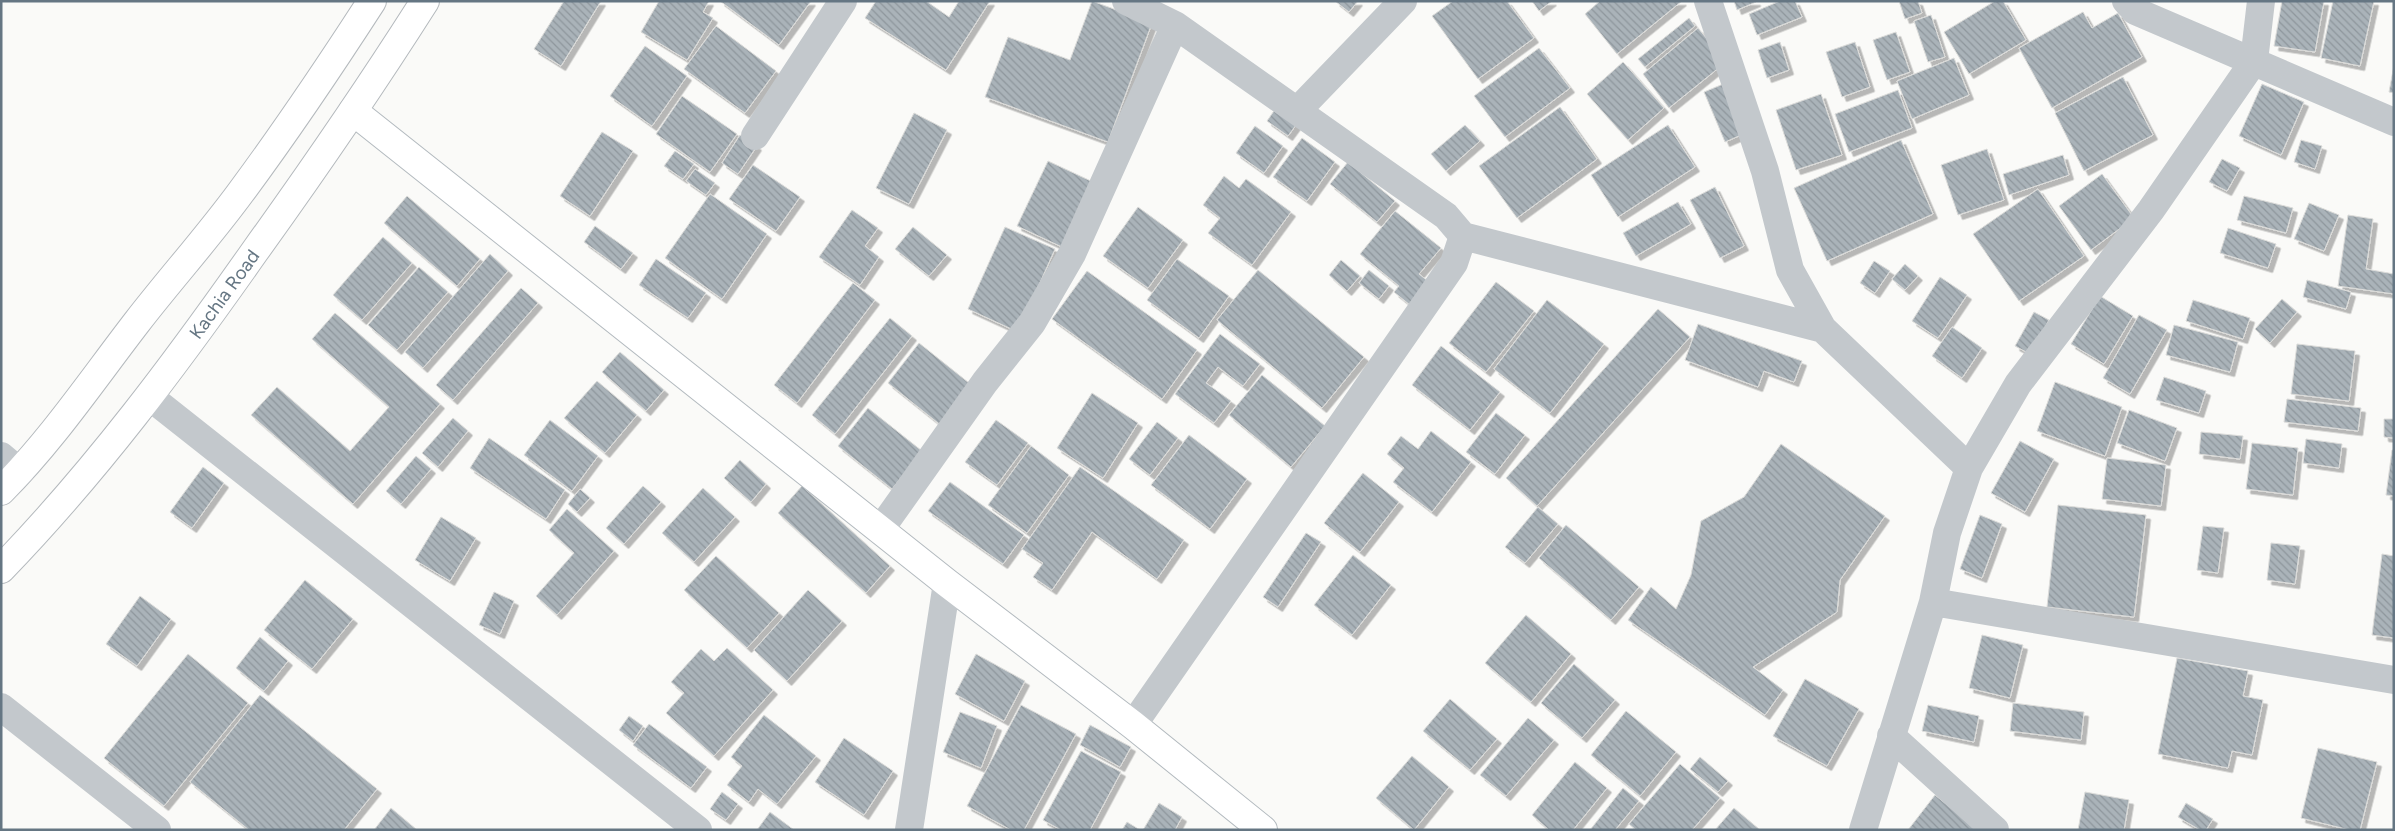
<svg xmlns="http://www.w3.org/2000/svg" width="2395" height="831" font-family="Figtree,sans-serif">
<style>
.building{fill:url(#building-back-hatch);stroke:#dcdcda;filter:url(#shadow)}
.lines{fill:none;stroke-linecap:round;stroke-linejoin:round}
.secondary-casing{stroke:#b3babf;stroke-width:30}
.highway-casing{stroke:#b4b9bd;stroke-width:30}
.street{stroke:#c3c8cc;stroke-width:28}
.secondary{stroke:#fff;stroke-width:28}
.highway{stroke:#fff;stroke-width:28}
.labels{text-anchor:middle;stroke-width:5;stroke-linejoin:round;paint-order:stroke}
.street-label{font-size:19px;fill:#657683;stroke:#fff}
</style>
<defs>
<pattern id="building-back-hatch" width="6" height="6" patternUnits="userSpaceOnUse" patternTransform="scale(1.25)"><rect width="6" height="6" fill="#aab3b9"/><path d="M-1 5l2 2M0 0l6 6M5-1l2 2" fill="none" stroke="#8e969c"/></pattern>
<filter id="shadow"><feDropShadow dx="4.5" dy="4.5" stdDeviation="0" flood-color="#0004"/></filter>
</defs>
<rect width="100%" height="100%" fill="#fafaf8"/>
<path class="building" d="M564 1H601L561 66 534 49Z
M659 1H709L703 12 713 18 687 60 641 32Z
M720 1H811L779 45Z
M876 1H926L949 17 959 1H990L946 70 865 18Z
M1092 1 1152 23 1108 142 985 97 1008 37 1070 60Z
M1335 1H1358L1349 12Z
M1453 1H1507L1534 38 1478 79 1432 16Z
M1532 1H1552L1539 11Z
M1600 1H1682L1617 54 1585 14Z
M1734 1H1756V2L1737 10Z
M1780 1H1795L1802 17 1757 35 1749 14Z
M1899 1H1918L1922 13 1905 19Z
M1995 1H2003L2026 40 1969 74 1944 32Z
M2282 1H2324L2315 52 2274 46Z
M2333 1H2374L2360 66 2321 58Z
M2083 12 2092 28 2118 13 2142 57 2052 108 2019 48Z
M1931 15 1945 57 1928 62 1914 21Z
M1689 18 1695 26 1645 67 1638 59Z
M716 26 776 71 745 113 684 69Z
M1698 28 1726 62 1669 108 1643 74Z
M1896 32 1910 72 1887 80 1873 40Z
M1780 42 1789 70 1767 78 1758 50Z
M1855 42 1870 87 1842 97 1826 52Z
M645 46 687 76 652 126 610 96Z
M1539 48 1570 88 1505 137 1474 96Z
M1954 58 1969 95 1912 119 1897 81Z
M1623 62 1664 108 1628 140 1587 94Z
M2394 65V93L2389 92Z
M2123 77 2153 135 2084 171 2055 113Z
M1728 82 1748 132 1725 142 1704 92Z
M2262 84 2304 102 2281 155 2239 136Z
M1898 90 1912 128 1849 152 1835 114Z
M1821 94 1842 155 1796 170 1776 110Z
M682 96 737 134 710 172 656 134Z
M1278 105 1299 121 1288 136 1267 121Z
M1560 107 1597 159 1517 218 1479 166Z
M914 113 947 130 909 204 876 188Z
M1465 125 1480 141 1446 171 1431 154Z
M1668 125 1695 167 1618 217 1591 175Z
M1255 126 1283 146 1264 173 1236 153Z
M602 132 633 151 590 216 560 196Z
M740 135 757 146 738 174 722 163Z
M1302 138 1335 162 1307 201 1273 177Z
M1901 140 1933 214 1827 261 1794 188Z
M2301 140 2322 146 2315 169 2294 162Z
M1987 149 2004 200 1958 215 1941 165Z
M675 151 694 164 683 179 664 166Z
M2063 155 2069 175 2009 195 2003 174Z
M2222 159 2240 168 2227 191 2209 182Z
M1048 161 1093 182 1062 247 1017 226Z
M1348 162 1395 201 1377 222 1330 184Z
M753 165 800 197 776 231 729 199Z
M695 169 715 183 706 195 686 181Z
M2102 174 2134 218 2091 250 2059 206Z
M1224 176 1239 188 1246 179 1291 212 1252 265 1208 233 1220 218 1203 205Z
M1715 187 1744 246 1720 258 1690 200Z
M2038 189 2084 256 2019 301 1973 234Z
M710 194 767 234 722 299 665 258Z
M407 196 480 259 457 286 384 223Z
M2244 196 2293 208 2286 233 2237 220Z
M1678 202 1691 224 1636 256 1623 233Z
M2309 203 2339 215 2324 251 2294 239Z
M1138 207 1183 240 1148 288 1103 256Z
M852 210 878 228 865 246 879 257 860 285 819 257Z
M1395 211 1441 248 1419 274 1429 282 1410 305 1394 292 1399 286 1360 254Z
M2348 215 2373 219 2366 269 2394 274V294L2338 286Z
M595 226 633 253 621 269 584 242Z
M913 227 947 255 929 276 895 249Z
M1005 227 1055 249 1018 332 968 309Z
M2228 228 2276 244 2268 268 2220 253Z
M383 237 412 263 362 320 333 295Z
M490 254 508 271 423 368 405 352Z
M656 259 706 293 688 318 639 285Z
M1177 259 1229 296 1199 338 1147 300Z
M1341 260 1360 276 1347 291 1329 275Z
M1874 261 1890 271 1875 293 1860 283Z
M1905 264 1918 276 1905 290 1892 279Z
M419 267 448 292 397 350 368 325Z
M1258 270 1364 357 1322 408 1217 320Z
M1369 270 1389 286 1379 299 1359 283Z
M1087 271 1197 350 1162 399 1052 319Z
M1940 277 1967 295 1938 338 1912 321Z
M2307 280 2351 292 2346 309 2303 297Z
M1496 282 1534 311 1486 372 1449 343Z
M853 283 875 300 797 403 774 385Z
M521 288 538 303 453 400 436 385Z
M2100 296 2133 316 2104 364 2071 344Z
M2282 299 2297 312 2270 343 2255 329Z
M1547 300 1604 344 1550 413 1494 369Z
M2193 300 2250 318 2243 339 2186 321Z
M1658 309 1690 337 1537 506 1506 478Z
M2034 312 2049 320 2030 354 2015 346Z
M335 313 440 404 353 504 251 415 277 387 350 451 389 407 312 339Z
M2139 315 2167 330 2130 394 2103 378Z
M890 318 912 336 835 434 812 415Z
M1698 324 1802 361 1794 382 1764 371 1758 387 1685 360Z
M2174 325 2238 342 2230 372 2166 355Z
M1952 327 1982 348 1962 378 1932 356Z
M1220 334 1260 364 1243 386 1218 367 1206 383 1231 401 1214 423 1175 394Z
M919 343 974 387 943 427 888 383Z
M2297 344 2355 351 2349 401 2291 394Z
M1441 346 1500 392 1470 430 1412 385Z
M620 352 664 390 646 411 602 372Z
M1262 375 1325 426 1291 467 1229 415Z
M2164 377 2206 391 2199 413 2156 400Z
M597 381 637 415 605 453 564 418Z
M2055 382 2122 407 2105 456 2037 431Z
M1092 393 1138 423 1103 478 1057 448Z
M2287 399 2361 408 2358 431 2284 422Z
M868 408 922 451 892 489 838 446Z
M2129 410 2177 428 2165 461 2117 443Z
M1496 413 1525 435 1495 474 1466 452Z
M453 418 468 431 438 467 422 453Z
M2384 419H2394V438L2384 437Z
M550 420 598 456 572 491 524 455Z
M996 420 1028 443 997 485 965 462Z
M1157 422 1178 438 1150 475 1129 459Z
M1431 431 1471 462 1432 512 1393 482 1404 468 1387 454 1401 436 1418 449Z
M2201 432 2243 436 2240 459 2199 454Z
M1189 435 1247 479 1210 529 1151 485Z
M489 438 565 490 546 519 470 468Z
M2306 439 2342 444 2339 468 2303 463Z
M2020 441 2054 459 2025 512 1991 493Z
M2252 443 2298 448 2293 495 2246 489Z
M1781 444 1885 516 1840 580 1837 612 1753 667 1783 690 1765 715 1628 620 1651 587 1676 609 1691 575 1701 521 1744 497Z
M1031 446 1069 475 1027 533 988 505Z
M2392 450H2394V496L2386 495Z
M416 456 431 469 401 504 386 491Z
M2107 458 2166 465 2161 506 2102 499Z
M740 460 766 484 751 502 724 478Z
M203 467 224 483 192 528 170 512Z
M1080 467 1184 540 1157 579 1092 532 1052 590 1033 577 1043 563 1022 549Z
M1363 473 1399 502 1360 552 1324 523Z
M950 482 1024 535 1003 564 928 511Z
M643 486 661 502 624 544 606 528Z
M802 486 890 566 866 593 778 513Z
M703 488 735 517 694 562 662 533Z
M580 489 590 498 577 512 568 504Z
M2058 505 2146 515 2134 617 2047 607Z
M1538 507 1558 524 1525 563 1505 547Z
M567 509 614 551 557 615 536 596 574 553 549 530Z
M1980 515 2002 524 1982 578 1960 569Z
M441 517 476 538 450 581 415 560Z
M1566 525 1639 587 1611 620 1539 558Z
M2203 526 2224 528 2218 573 2197 570Z
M1306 533 1321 542 1278 607 1263 597Z
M2271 543 2300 546 2295 584 2267 580Z
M2382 554 2394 556V638L2372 635Z
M1353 555 1391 585 1352 635 1314 605Z
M716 556 779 613 747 648 684 590Z
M305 580 353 619 312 669 264 630Z
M808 590 842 621 787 681 754 650Z
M494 592 514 601 500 634 479 625Z
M140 596 171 619 137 666 106 644Z
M1526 615 1571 654 1531 702 1485 663Z
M1982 635 2023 645 2010 698 1969 688Z
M260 637 288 661 264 691 236 668Z
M727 648 773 690 714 756 666 713 684 693 671 682 701 649 714 661Z
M188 654 248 703 164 806 104 758Z
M976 654 1025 681 1004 721 955 694Z
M2177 658 2248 671 2243 696 2263 700 2252 755 2232 751 2228 768 2158 754Z
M1574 664 1615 700 1582 738 1541 703Z
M1805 679 1859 709 1827 766 1773 736Z
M260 695 377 789 344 830H249L190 782Z
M1450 699 1497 739 1470 770 1423 731Z
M2013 703 2084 712 2081 740 2010 731Z
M1021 705 1076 734 1024 830H1011L967 806Z
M1928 705 1979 716 1974 742 1922 731Z
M1626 711 1676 752 1640 796 1591 755Z
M960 712 997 726 981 768 943 752Z
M764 715 816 756 777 804 758 789 749 802 727 785 742 766 731 757Z
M629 716 643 726 633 741 619 730Z
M1528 718 1554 740 1506 796 1480 775Z
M649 724 707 767 691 788 633 745Z
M1090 725 1131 747 1120 767 1080 745Z
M844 738 893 771 864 815 815 782Z
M2318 748 2377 762 2360 830H2350L2301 818Z
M1081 751 1121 772 1090 830H1061L1043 820Z
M1412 756 1449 787 1414 830 1376 798Z
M1700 757 1728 781 1718 792 1690 769Z
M1575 762 1607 788 1573 830H1549L1532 815Z
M1680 764 1720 798 1692 830H1636L1629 824Z
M1623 788 1639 801 1615 830H1590Z
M722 792 738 804 726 820 710 809Z
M2085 792 2129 800 2124 830H2078Z
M1935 795 1978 830H1908Z
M1159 803 1182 817 1175 830H1143Z
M2186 803 2213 819 2206 830H2200L2178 817Z
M391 808 417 830H374Z
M1734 808 1760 830H1715Z
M770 812 794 830H757Z
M1127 822 1140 830H1122Z"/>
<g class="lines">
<defs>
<path id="secondary" d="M353 111 947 583 1133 725 1263 830"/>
<path id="highway" d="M1 491C52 440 93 379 137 322 171 278 208 237 241 192 287 130 330 66 372 1
M1 569C96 471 177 362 255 251 314 169 371 86 425 1"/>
</defs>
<use href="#secondary" class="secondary-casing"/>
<use href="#highway" class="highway-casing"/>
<path class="street" d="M1126 1 1175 25 1446 216 1463 236 1823 329
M1708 1 1765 171 1790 270 1823 329 1969 468
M2126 1 2135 11 2394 122
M1297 111 1403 1
M755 136 843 1
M150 397 698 830
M1 456 20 472
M880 530 985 382 1032 323 1072 254 1175 25
M1933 602 2394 680
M1 707 157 830
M1133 725 1454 263 1463 236
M1891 736 1995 830
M909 830 947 583
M1863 830 1933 602 1947 533 1969 468 2018 384 2151 210 2254 61 2261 1"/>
<use href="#secondary" class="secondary"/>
<use href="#highway" class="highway"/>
</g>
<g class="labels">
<g class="street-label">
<text transform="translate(224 294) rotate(-54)" y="7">Kachia Road</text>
</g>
</g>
<rect width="2395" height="831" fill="none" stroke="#657683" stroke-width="5"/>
</svg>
